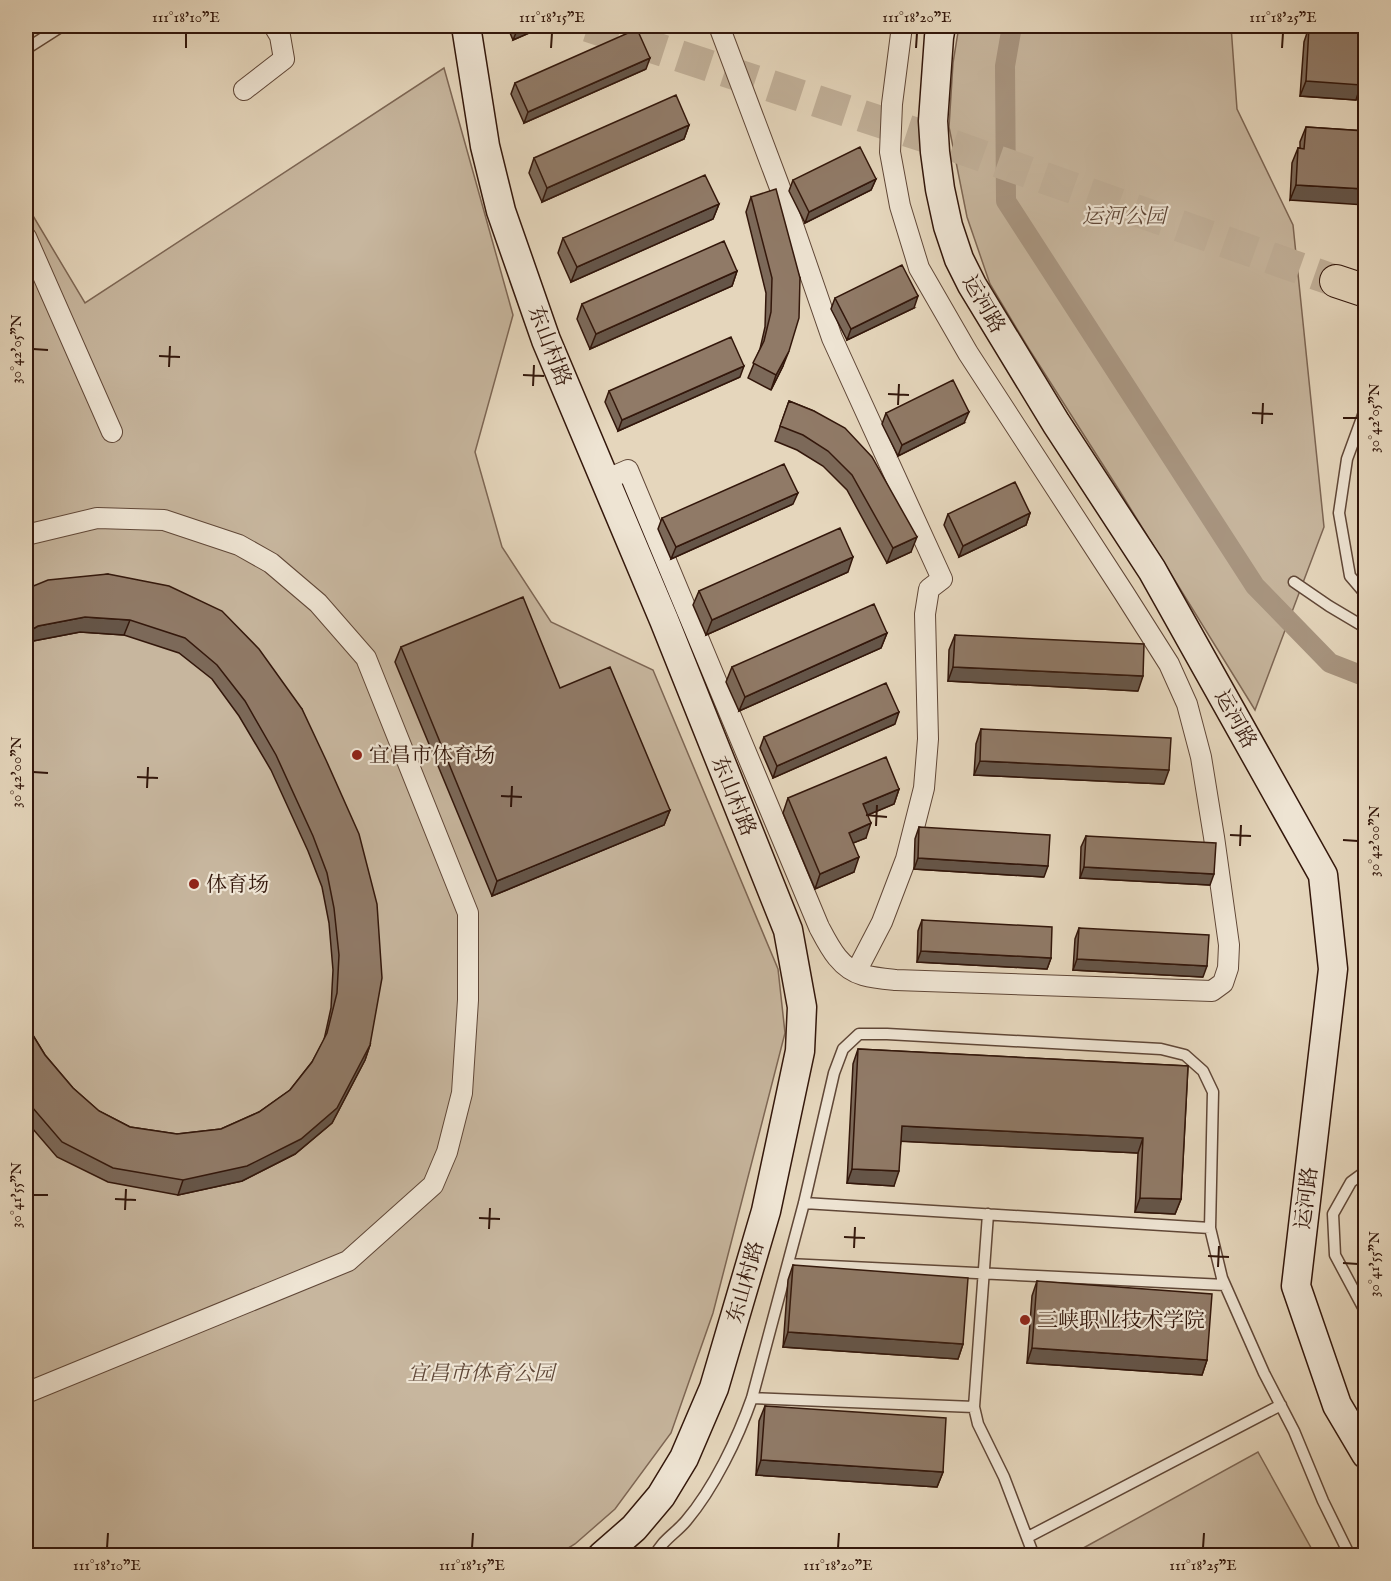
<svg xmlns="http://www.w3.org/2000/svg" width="1391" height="1581" font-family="'IM FELL English','Noto Serif SC',serif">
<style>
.green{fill:#c7b69e;stroke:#7d6654;stroke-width:1.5}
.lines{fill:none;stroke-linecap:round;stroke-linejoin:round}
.canal{stroke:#a89580;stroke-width:20}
.primary-tunnel{stroke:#c1b099;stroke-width:32;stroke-dasharray:32 16;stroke-linecap:butt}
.lane-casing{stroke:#604737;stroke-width:13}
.street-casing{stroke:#604737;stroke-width:22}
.secondary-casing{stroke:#33170b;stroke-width:31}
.primary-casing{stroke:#33170b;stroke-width:34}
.lane{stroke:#eee4d3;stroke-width:10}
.street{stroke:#eee4d3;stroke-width:20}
.secondary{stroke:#eee4d3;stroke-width:28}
.primary{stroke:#e5d6bc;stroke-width:32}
.wall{fill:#7c6959;stroke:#33170b;stroke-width:1.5}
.shaded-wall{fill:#655548;stroke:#33170b;stroke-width:1.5}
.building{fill:#907a67;stroke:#33170b;stroke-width:1.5}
.ticks{fill:none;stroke:#33170b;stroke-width:2}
.poi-dot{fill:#8f2418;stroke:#eee4d3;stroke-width:2}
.labels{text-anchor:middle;stroke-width:4.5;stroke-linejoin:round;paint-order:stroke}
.park-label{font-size:21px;font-style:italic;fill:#5f4737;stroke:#eee4d3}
.street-label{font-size:21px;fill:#33170b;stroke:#eee4d3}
.poi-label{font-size:21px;fill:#33170b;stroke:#eee4d3;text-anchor:start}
.neatline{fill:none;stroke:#33170b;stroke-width:2}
.ticks-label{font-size:15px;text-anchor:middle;fill:#33170b}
</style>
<rect width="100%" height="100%" fill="#e5d6bc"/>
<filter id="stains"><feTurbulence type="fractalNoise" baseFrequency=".00333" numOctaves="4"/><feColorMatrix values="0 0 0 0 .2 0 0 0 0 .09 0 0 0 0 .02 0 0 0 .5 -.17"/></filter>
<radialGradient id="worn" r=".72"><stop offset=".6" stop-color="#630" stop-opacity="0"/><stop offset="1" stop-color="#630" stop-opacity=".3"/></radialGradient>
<path class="green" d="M959 26H1231L1237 109 1293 225 1324 527 1255 710 1119 490 1029 349 990 284 967 217 949 127 953 63Z
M444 68 513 315 475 452 502 547 551 622 653 670 778 969 785 1033 713 1313 671 1433 615 1509 575 1544 557 1555H26V204L85 303Z
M1258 1452 1315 1555H1079L1076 1552Z"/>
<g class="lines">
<path class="canal" d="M1012 26 1005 66 1006 201 1255 586 1330 663 1366 677"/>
<path class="primary-tunnel" d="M588 26 957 147 1336 281"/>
<defs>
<path id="lane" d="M26 49 62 26
M1366 407 1347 459 1339 513 1350 576 1362 590 1366 591
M1294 582 1329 606 1366 628
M1366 1171 1351 1182 1333 1214 1335 1255 1366 1313
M804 1203 1210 1228
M988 1214 974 1407 978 1424 1004 1477 1034 1556
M788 1264 1225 1285
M752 1398 974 1407
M1028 1537 1281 1405
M655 1556C661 1541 676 1533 686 1521 714 1488 738 1438 752 1398L804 1203 834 1073 843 1049 859 1034H887L1161 1049 1185 1055 1203 1071 1213 1092 1210 1228 1222 1278 1264 1373 1294 1431 1323 1501 1350 1556"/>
<path id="street" d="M719 26 783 196 832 338 942 579 929 589 925 614 928 739 924 788 906 859 882 922 856 972
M244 90 284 59 280 36 274 26
M26 237 112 432
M605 480 628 470 819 927C829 946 840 969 863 975 874 978 886 979 896 980L1212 991 1223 983 1228 968 1229 945 1214 837 1201 757 1187 704 1169 664 1124 593 968 353 919 268 900 206 890 152 892 104 902 26
M26 535 97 518 164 520 239 545 271 563 318 603 366 658 468 913V1000L462 1093 447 1152 433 1185 348 1261 26 1393"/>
<path id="secondary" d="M466 26 485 146 501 211 546 340 664 620 788 930 802 1007 800 1051 766 1211 714 1388 684 1458 661 1496 634 1528 602 1556
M941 26 939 37 933 121 935 152 940 189 948 226 959 259 972 285 1056 423 1152 570 1323 875 1333 969 1296 1286 1337 1405 1366 1454"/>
<path id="primary" d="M1336 281 1366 291"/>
</defs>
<use href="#lane" class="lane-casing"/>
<use href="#street" class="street-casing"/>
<use href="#secondary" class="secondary-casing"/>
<use href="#primary" class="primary-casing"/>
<use href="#lane" class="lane"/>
<use href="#street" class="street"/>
<use href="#secondary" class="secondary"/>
<use href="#primary" class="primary"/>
</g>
<path class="wall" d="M507 26H545L513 40Z
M1350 26H1365V87H1360L1356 100 1300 96 1304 42 1309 27 1349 29Z
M646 69 524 123 511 94 515 83Z
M689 125 684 139 542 202 529 173 534 158Z
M1306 127 1365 131 1290 200 1292 163 1298 148H1300V142Z
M876 179 871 190 805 223 789 191 793 180Z
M751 197 800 278 783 366 771 390 748 378 760 349 765 327 766 293 746 212Z
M719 204 713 219 571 282 558 253 563 238Z
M737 271 732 286 590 349 577 319 582 304Z
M835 298 914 308 847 340 831 309Z
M740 377 618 431 605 402 609 391Z
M789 401 814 411 911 552 887 563 847 490 823 466 797 450 775 441Z
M886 413 964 423 898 456 882 424Z
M793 504 671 559 658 529 662 518Z
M1030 513 1026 525 959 557 944 525 948 514Z
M848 572 706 635 693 605 699 591Z
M108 574 302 709 370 1045 365 1060 332 1123 295 1154 242 1181 178 1195 108 1182 57 1157 26 1121V1024L45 1055 73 1088 99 1111 130 1127 177 1134 221 1129 259 1112 290 1090 312 1062 324 1040 331 1008 333 970 329 923 322 887 308 851 271 770 239 716 212 679 179 653 124 635 80 632 33 641 26 645V589Z
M887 633 881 648 739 711 726 682 732 667Z
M955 635 1138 691 948 681 949 650Z
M401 647 670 810 664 825 492 896 395 662Z
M895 724 773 778 760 748 764 737Z
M981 729 1164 784 974 775 976 744Z
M899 789 894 804 868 815 866 838 853 843 854 872 815 889 783 813 788 798Z
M919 827 1044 877 914 869 915 839Z
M1086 836 1210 885 1080 878 1081 847Z
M922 920 1051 958 1047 969 917 962 918 931Z
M1079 928 1203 977 1073 970 1075 939Z
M858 1049 1188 1066 1181 1199 1175 1214 1135 1212 1138 1153 901 1141 894 1186 847 1183 853 1064Z
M793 1265 963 1344 958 1359 783 1347 788 1280Z
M1037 1281 1207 1360 1202 1375 1027 1363 1032 1296Z
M765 1406 943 1472 937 1487 756 1475 759 1421Z"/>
<path class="shaded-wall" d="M524 26H545L513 40 518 28Z
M650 58 646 69 524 123 528 112Z
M1362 72H1365V87H1360L1356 100 1300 96 1306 81Z
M689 125 684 139 542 202 547 188Z
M876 179 871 190 805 223 809 212Z
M1296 185 1365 189V205L1290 200Z
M719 204 713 219 571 282 577 267Z
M737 271 732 286 590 349 596 334Z
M918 296 914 308 847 340 851 329Z
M789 351 783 366 771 390 776 375Z
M744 366 740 377 618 431 622 420Z
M969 412 964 423 898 456 902 445Z
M798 493 793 504 671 559 676 547Z
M1030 513 1026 525 959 557 963 546Z
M917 537 911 552 887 563 893 548Z
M853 557 848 572 706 635 712 620Z
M85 617 130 620 124 635 80 632 33 641 26 645V633L38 626Z
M887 633 881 648 739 711 745 697Z
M953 667 1143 676 1138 691 948 681Z
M899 712 895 724 773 778 777 766Z
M980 761 1169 770 1164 784 974 775Z
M899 789 894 804 858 819 863 804Z
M670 810 664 825 492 896 497 881Z
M871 823 866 838 843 847 849 833Z
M859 857 854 872 815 889 820 874Z
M918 858 1048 866 1044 877 914 869Z
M1084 867 1214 874 1210 885 1080 878Z
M921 951 1051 958 1047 969 917 962Z
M1077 959 1207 966 1203 977 1073 970Z
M370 1045 365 1060 332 1123 295 1154 242 1181 178 1195 183 1180Z
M902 1126 1143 1138 1138 1153 896 1141Z
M852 1169 899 1171 894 1186 847 1183Z
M1140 1198 1181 1199 1175 1214 1135 1212Z
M788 1332 963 1344 958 1359 783 1347Z
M1032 1348 1207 1360 1202 1375 1027 1363Z
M761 1460 943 1472 937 1487 756 1475Z"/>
<path class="building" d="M1353 26H1365V72H1362L1361 85 1306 81 1309 27 1353 30Z
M637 29 650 58 528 112 515 83Z
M676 95 689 125 547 188 534 158Z
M1306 127 1365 131V189L1296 185 1298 148 1304 149Z
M860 147 876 179 809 212 793 180Z
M705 175 719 204 577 267 563 238Z
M776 189 800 278 799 318 789 351 776 375 753 363 764 341 771 312 772 278 751 197Z
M724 241 737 271 596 334 582 304Z
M902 265 918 296 851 329 835 298Z
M731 337 744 366 622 420 609 391Z
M953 380 969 412 902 445 886 413Z
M789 401 814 411 845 428 872 457 917 537 893 548 852 475 828 451 803 435 780 426Z
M784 464 798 493 676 547 662 518Z
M1015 482 1030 513 963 546 948 514Z
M840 528 853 557 712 620 699 591Z
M108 574 169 586 222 611 259 649 302 709 326 760 359 834 377 904 382 978 370 1045 337 1108 301 1139 247 1166 183 1180 113 1168 62 1142 26 1100V1024L45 1055 73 1088 99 1111 130 1127 177 1134 221 1129 259 1112 290 1090 312 1062 327 1033 337 993 339 955 334 908 327 873 313 836 276 755 245 701 217 665 185 638 130 620 85 617 38 626 26 633V589L48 580Z
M523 597 560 688 610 667 670 810 497 881 401 647Z
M874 604 887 633 745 697 732 667Z
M955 635 1144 644 1143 676 953 667Z
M886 683 899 712 777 766 764 737Z
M981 729 1171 738 1169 770 980 761Z
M886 757 899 789 863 804 871 823 849 833 859 857 820 874 788 798Z
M919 827 1050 835 1048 866 918 858Z
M1086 836 1216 843 1214 874 1084 867Z
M922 920 1052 927 1051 958 921 951Z
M1079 928 1209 935 1207 966 1077 959Z
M858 1049 1188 1066 1181 1199 1140 1198 1143 1138 902 1126 899 1171 852 1169Z
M793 1265 968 1278 963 1344 788 1332Z
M1037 1281 1212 1294 1207 1360 1032 1348Z
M765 1406 946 1418 943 1472 761 1460Z"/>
<path class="ticks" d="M186 48V33M551 48 552 33M916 48 917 33M1282 48 1283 33M33 349 48 350M159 356 180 357M169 367 170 346M523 375 544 376M533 386 534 365M888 394 909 395M898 405 899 384M1252 413 1273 414M1343 418H1358M1262 424 1263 403M33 772 48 773M137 777 158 778M147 788 148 767M501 796 522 797M511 807 512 786M866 815 887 817M876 826 877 805M1230 835 1251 836M1343 840 1358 841M1240 846 1241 825M33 1195H48M115 1199 136 1200M125 1210 126 1189M479 1218 500 1219M489 1229 490 1208M844 1237 865 1238M854 1248 855 1227M1208 1256 1229 1257M1343 1263 1358 1264M1218 1267 1219 1246M107 1548 108 1533M472 1548 473 1533M838 1548 839 1533M1203 1548 1204 1533"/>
<g class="poi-dot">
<circle cx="357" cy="755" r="6"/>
<circle cx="194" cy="884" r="6"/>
<circle cx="1025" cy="1320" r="6"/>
</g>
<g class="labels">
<g class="park-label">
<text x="1124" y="223">运河公园</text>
<text x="481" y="1380">宜昌市体育公园</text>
</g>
<g class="street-label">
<text transform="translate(984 304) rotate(60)" y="7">运河路</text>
<text transform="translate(550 346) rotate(69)" y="7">东山村路</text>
<text transform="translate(1236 719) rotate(61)" y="7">运河路</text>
<text transform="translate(734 796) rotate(68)" y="7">东山村路</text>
<text transform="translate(1306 1198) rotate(-83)" y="7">运河路</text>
<text transform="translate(745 1282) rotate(-74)" y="7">东山村路</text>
</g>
<g class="poi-label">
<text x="369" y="762">宜昌市体育场</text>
<text x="206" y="891">体育场</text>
<text x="1037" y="1327">三峡职业技术学院</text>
</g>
</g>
<rect width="1391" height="1581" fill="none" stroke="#e5d6bc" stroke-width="66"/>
<rect x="33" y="33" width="1325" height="1515" class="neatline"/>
<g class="ticks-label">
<text x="186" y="22">111°18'10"E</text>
<text x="552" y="22">111°18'15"E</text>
<text x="917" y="22">111°18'20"E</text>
<text x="1283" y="22">111°18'25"E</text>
<text transform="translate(16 349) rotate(-90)" y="5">30°42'05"N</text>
<text transform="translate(1374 418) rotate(-90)" y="5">30°42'05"N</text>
<text transform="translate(16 772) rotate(-90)" y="5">30°42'00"N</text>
<text transform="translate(1374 841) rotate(-90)" y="5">30°42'00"N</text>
<text transform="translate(16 1195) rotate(-90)" y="5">30°41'55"N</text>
<text transform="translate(1374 1264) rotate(-90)" y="5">30°41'55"N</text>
<text x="107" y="1570">111°18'10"E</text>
<text x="472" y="1570">111°18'15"E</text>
<text x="838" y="1570">111°18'20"E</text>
<text x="1203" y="1570">111°18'25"E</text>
</g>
<rect width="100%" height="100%" filter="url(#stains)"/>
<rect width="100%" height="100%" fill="url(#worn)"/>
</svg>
